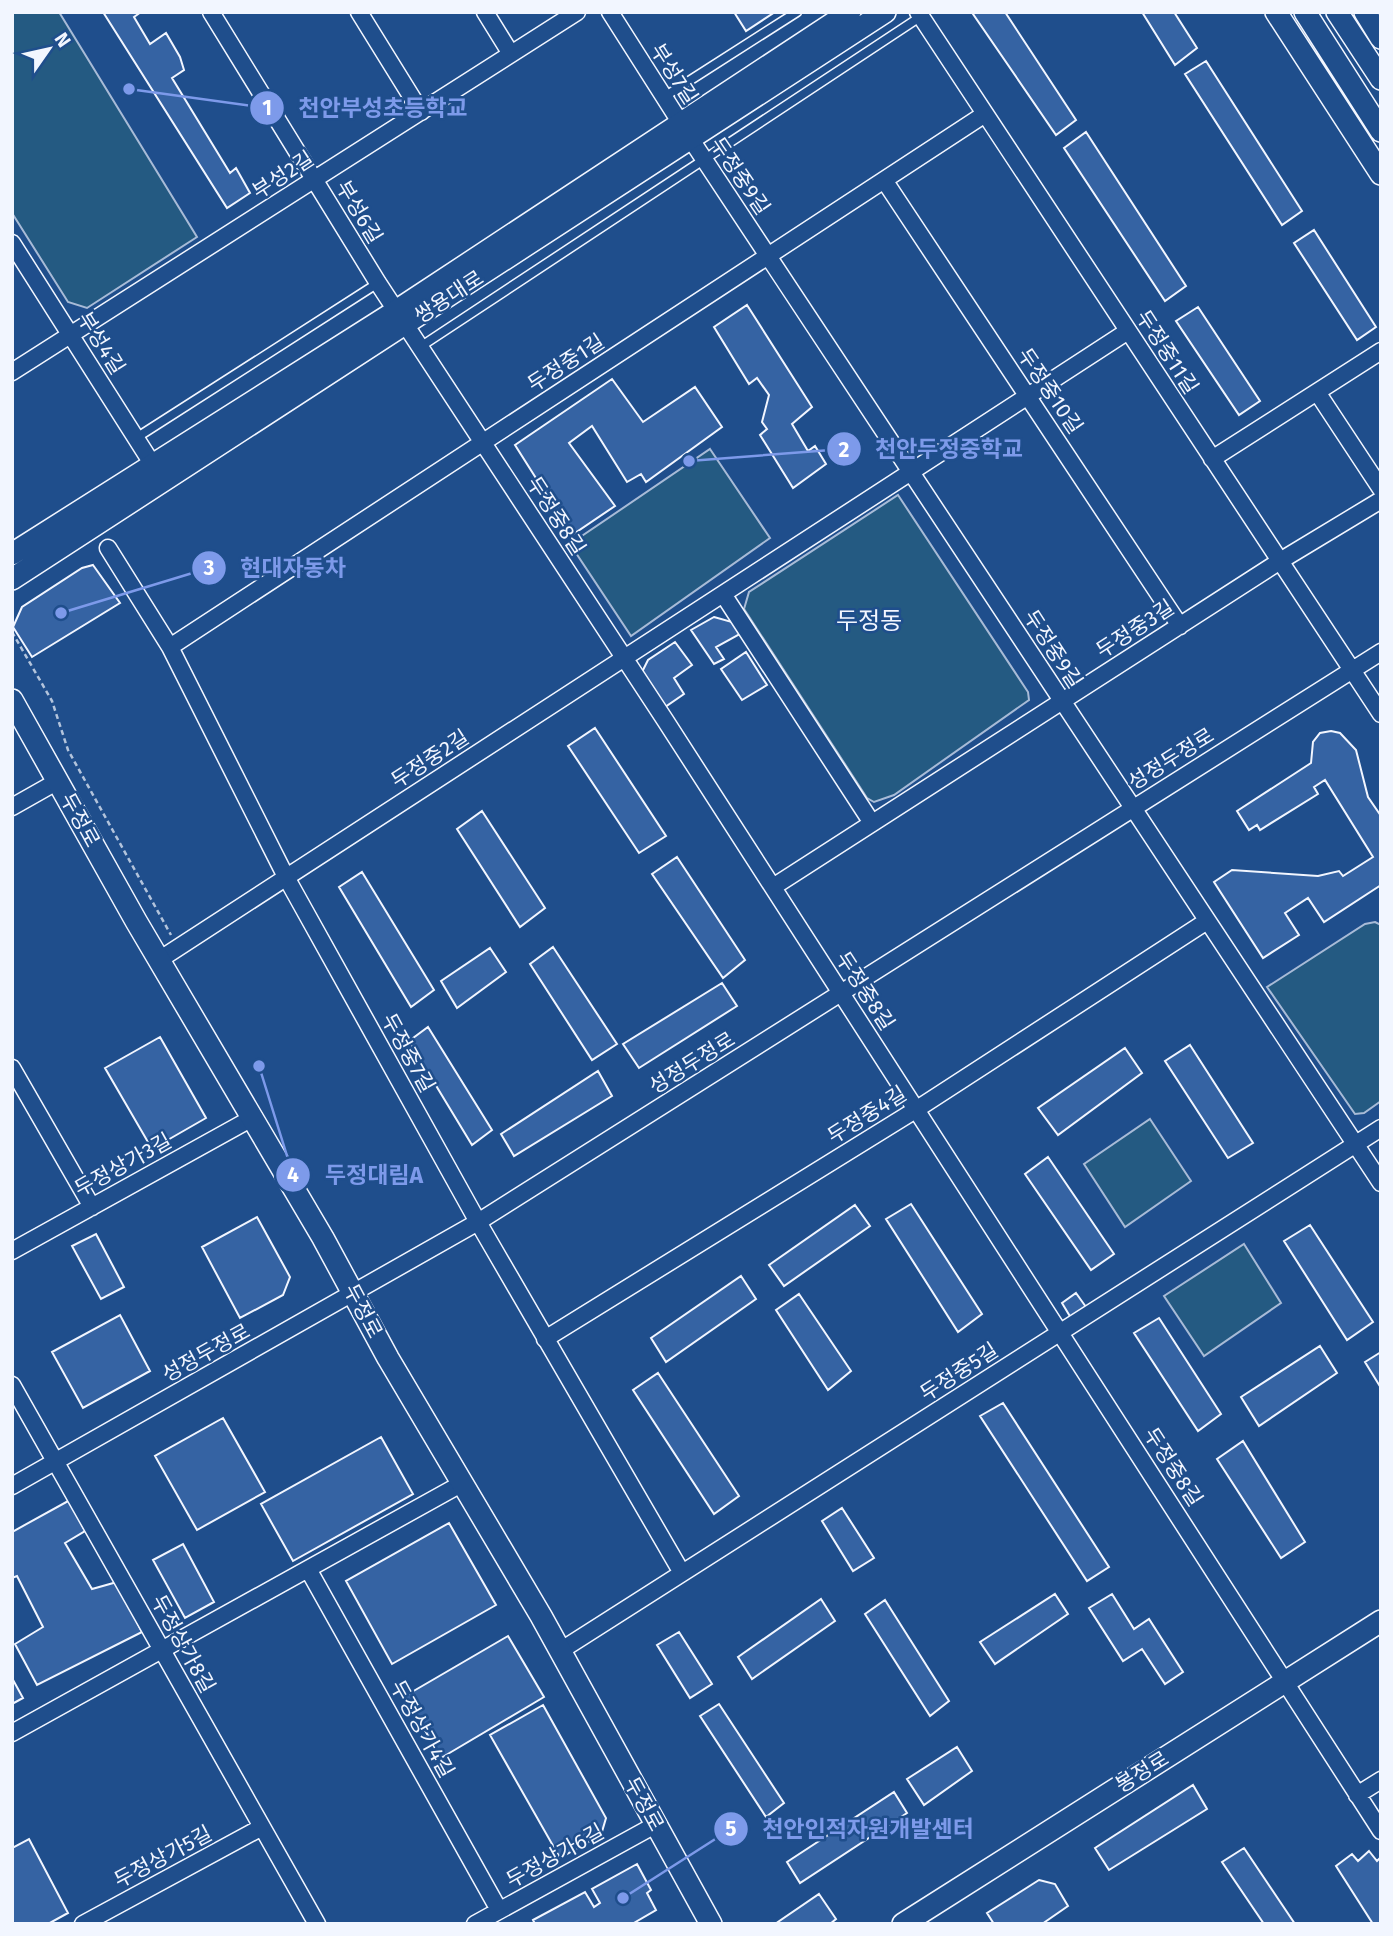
<svg xmlns="http://www.w3.org/2000/svg" width="1393" height="1936" font-family="'Fira Sans','Noto Sans KR',sans-serif">
<style>
.green{fill:#245a82;stroke:#a8bbd7;stroke-width:2}
.building{fill:#3563a3;stroke:#f2f6ff;stroke-width:2}
.lines{fill:none;stroke-linecap:round;stroke-linejoin:round}
.lane-casing{stroke:#f2f6ff;stroke-width:11}
.street-casing{stroke:#f2f6ff;stroke-width:19}
.secondary-casing{stroke:#f2f6ff;stroke-width:24}
.path{stroke:#b3c4dc;stroke-width:2.5;stroke-dasharray:5 3.5;stroke-linecap:butt}
.lane{stroke:#1f4e8c;stroke-width:8}
.street{stroke:#1f4e8c;stroke-width:16}
.secondary{stroke:#1f4e8c;stroke-width:21}
.labels{text-anchor:middle;stroke-width:5;stroke-linejoin:round;paint-order:stroke}
.street-label{font-size:21px;fill:#f2f6ff;stroke:#1f4e8c}
.quarter-label{font-size:24px;fill:#f2f6ff;stroke:#1f4e8c}
.leader{fill:none;stroke:#7d9aea;stroke-width:2.5}
.callout-dot{fill:#7d9aea;stroke:#1f4e8c;stroke-width:2.5}
.mark-label{font-size:21px;text-anchor:middle;font-weight:bold;fill:#fff}
.callout-label{font-size:23px;text-anchor:middle;font-weight:bold;fill:#7d9aea;stroke:#1f4e8c;stroke-width:5;stroke-linejoin:round;paint-order:stroke}
</style>
<rect width="100%" height="100%" fill="#1f4e8c"/>
<path class="green" d="M12 12H59L197 237 87 308 68 302 12 213Z
M710 449 770 538 631 636 570 544Z
M898 495 1028 692 1029 700 894 795 874 802 867 798 744 609 749 592Z
M1375 922 1381 925V1101L1364 1113 1355 1114 1267 987 1365 924Z
M1150 1119 1191 1181 1125 1227 1084 1164Z
M1244 1244 1281 1303 1204 1356 1164 1296Z"/>
<path class="building" d="M103 12H141L134 17 150 44 166 33 180 57 184 70 172 78 230 173 236 168 250 193 227 208Z
M734 12H775L746 31Z
M976 12H1005L1076 120 1056 135 973 14Z
M1142 12H1174L1197 48 1175 65Z
M1206 61 1302 211 1282 225 1185 74Z
M1086 132 1186 286 1165 301 1064 148Z
M1314 230 1376 327 1357 340 1294 243Z
M747 305 812 407 792 424 808 451 815 446 826 464 793 488 760 435 767 429 762 422 769 395 757 378 749 384 714 327Z
M1198 307 1260 401 1239 415 1176 321Z
M612 379 643 422 695 387 722 427 646 482 641 474 627 482 592 426 569 443 615 506 572 535 515 445Z
M93 565 120 603 32 657 13 627 22 607 82 568Z
M714 617 732 622 740 634 716 647 724 659 714 664 691 630Z
M675 642 692 665 674 678 684 694 665 707 642 672 648 660Z
M746 652 767 685 742 700 721 669Z
M595 728 666 836 639 853 568 746Z
M1331 731 1340 733 1356 750 1368 797 1381 816V885L1324 922 1308 898 1285 913 1299 935 1263 958 1214 882 1232 870 1318 876 1339 871 1343 876 1373 857 1325 780 1314 787 1318 794 1260 830 1257 825 1249 830 1237 811 1311 763 1313 742 1320 733Z
M482 811 545 908 520 927 457 829Z
M677 857 745 960 723 978 652 874Z
M362 872 434 990 411 1007 339 887Z
M553 947 617 1044 592 1060 530 964Z
M490 948 506 972 457 1008 441 981Z
M722 983 737 1006 639 1068 623 1044Z
M428 1027 492 1130 472 1145 409 1041Z
M160 1037 206 1118 152 1149 105 1068Z
M1190 1045 1253 1143 1228 1158 1165 1061Z
M1125 1048 1142 1073 1058 1135 1038 1108Z
M598 1071 612 1096 514 1156 501 1134Z
M1048 1157 1114 1254 1091 1270 1025 1174Z
M911 1204 982 1314 958 1332 886 1219Z
M855 1205 870 1226 784 1286 769 1265Z
M257 1217 290 1277 283 1295 240 1318 202 1247Z
M1310 1225 1373 1322 1347 1340 1284 1241Z
M96 1234 124 1287 101 1299 72 1246Z
M741 1276 756 1299 666 1362 651 1338Z
M1076 1293 1086 1307 1071 1318 1062 1303Z
M799 1294 851 1371 828 1390 776 1310Z
M120 1315 150 1371 83 1408 52 1352Z
M1159 1318 1221 1414 1198 1431 1134 1333Z
M1320 1346 1337 1373 1259 1426 1241 1397Z
M1381 1352V1388L1365 1362Z
M658 1373 739 1496 714 1514 633 1390Z
M1003 1403 1109 1567 1087 1581 980 1416Z
M223 1418 265 1492 197 1530 155 1456Z
M381 1437 413 1494 293 1561 261 1504Z
M1243 1441 1305 1542 1281 1558 1217 1459Z
M70 1500 85 1531 65 1543 92 1589 117 1582 142 1632 37 1685 15 1644 43 1627 17 1576 12 1578V1532Z
M842 1508 874 1558 853 1571 822 1521Z
M449 1523 496 1605 392 1664 346 1581Z
M183 1544 214 1602 185 1618 153 1560Z
M1055 1594 1068 1614 995 1664 980 1642Z
M1112 1594 1134 1629 1149 1619 1183 1672 1165 1684 1142 1649 1123 1661 1089 1608Z
M821 1599 835 1621 752 1679 738 1657Z
M885 1600 949 1701 930 1716 865 1614Z
M679 1632 712 1684 690 1698 657 1645Z
M508 1636 544 1697 441 1758 405 1696Z
M12 1678 23 1698 12 1704Z
M719 1704 784 1803 766 1817 700 1716Z
M543 1705 606 1818 601 1835 560 1858 490 1735Z
M957 1747 972 1771 924 1805 907 1779Z
M1193 1785 1207 1809 1109 1870 1095 1848Z
M894 1792 907 1813 800 1883 787 1862Z
M29 1839 68 1913 48 1924H12V1848Z
M1244 1848 1295 1924H1264L1222 1862Z
M1369 1851 1377 1861 1381 1857V1924H1373L1336 1866 1352 1854 1358 1861Z
M637 1864 651 1890 647 1893 656 1910 632 1924H535L533 1920 585 1892 594 1907 600 1903 592 1889Z
M1039 1880 1055 1884 1068 1906 1042 1924H994L987 1913Z
M819 1894 836 1919 830 1924H775Z"/>
<g class="lines">
<defs>
<path id="lane" d="M664 97 797 12
M420 347 923 15
M136 438 378 283"/>
<path id="street" d="M211 12 378 283 665 720 1381 1831
M359 12 421 112
M485 12 511 54
M610 12 680 122
M918 12 1381 714
M690 138 1381 1183
M884 180 1180 626
M12 243 153 465
M12 372 577 12
M1317 392 1381 489
M1212 459 1381 351
M108 548 170 647 286 877 478 1222 682 1573
M723 594 872 823
M170 647 985 114
M12 807 58 781
M773 887 1280 561 1381 500
M159 960 1128 331
M12 1068 92 1207
M12 1251 254 1117
M545 1339 917 1109 1207 921
M12 1385 317 1924
M12 1486 478 1222 1381 652
M308 1569 499 1910
M560 1651 1381 1128
M12 1733 461 1484
M1357 1795 1381 1780
M83 1924 262 1827
M475 1924 655 1825"/>
<path id="secondary" d="M1276 12 1381 174
M1305 12 1381 131
M1337 12 1381 79
M1365 12 1381 38
M12 554 396 311 850 12
M12 579 885 12
M12 700 136 921 323 1238 388 1358 541 1616 711 1924
M903 1924 1381 1621"/>
</defs>
<use href="#lane" class="lane-casing"/>
<use href="#street" class="street-casing"/>
<use href="#secondary" class="secondary-casing"/>
<path class="path" d="M12 632 52 701 68 750 171 935"/>
<use href="#lane" class="lane"/>
<use href="#street" class="street"/>
<use href="#secondary" class="secondary"/>
</g>
<g class="labels">
<g class="street-label">
<text transform="translate(674 74) rotate(57)" y="7">부성7길</text>
<text transform="translate(283 175) rotate(-33)" y="7">부성2길</text>
<text transform="translate(740 176) rotate(56)" y="7">두정중9길</text>
<text transform="translate(359 212) rotate(59)" y="7">부성6길</text>
<text transform="translate(449 297) rotate(-33)" y="7">쌍용대로</text>
<text transform="translate(101 343) rotate(58)" y="7">부성4길</text>
<text transform="translate(1167 352) rotate(57)" y="7">두정중11길</text>
<text transform="translate(566 363) rotate(-33)" y="7">두정중1길</text>
<text transform="translate(1050 391) rotate(56)" y="7">두정중10길</text>
<text transform="translate(556 516) rotate(57)" y="7">두정중8길</text>
<text transform="translate(1135 629) rotate(-33)" y="7">두정중3길</text>
<text transform="translate(1053 649) rotate(57)" y="7">두정중9길</text>
<text transform="translate(430 759) rotate(-33)" y="7">두정중2길</text>
<text transform="translate(1171 759) rotate(-32)" y="7">성정두정로</text>
<text transform="translate(80 820) rotate(61)" y="7">두정로</text>
<text transform="translate(865 991) rotate(57)" y="7">두정중8길</text>
<text transform="translate(408 1053) rotate(61)" y="7">두정중7길</text>
<text transform="translate(692 1063) rotate(-32)" y="7">성정두정로</text>
<text transform="translate(867 1115) rotate(-32)" y="7">두정중4길</text>
<text transform="translate(123 1165) rotate(-29)" y="7">두정상가3길</text>
<text transform="translate(363 1311) rotate(62)" y="7">두정로</text>
<text transform="translate(206 1353) rotate(-29)" y="7">성정두정로</text>
<text transform="translate(959 1372) rotate(-33)" y="7">두정중5길</text>
<text transform="translate(1173 1467) rotate(57)" y="7">두정중8길</text>
<text transform="translate(183 1644) rotate(61)" y="7">두정상가8길</text>
<text transform="translate(422 1729) rotate(61)" y="7">두정상가4길</text>
<text transform="translate(1142 1772) rotate(-32)" y="7">봉정로</text>
<text transform="translate(644 1804) rotate(61)" y="7">두정로</text>
<text transform="translate(555 1856) rotate(-29)" y="7">두정상가6길</text>
<text transform="translate(163 1857) rotate(-28)" y="7">두정상가5길</text>
</g>
<g class="quarter-label">
<text x="869" y="629">두정동</text>
</g>
</g>
<path class="leader" d="M129 89L267 108M689 461L844 449M61 613L209 568M259 1066L293 1175M623 1898L731 1829"/>
<g class="callout-dot">
<circle cx="129" cy="89" r="7"/>
<circle cx="689" cy="461" r="7"/>
<circle cx="61" cy="613" r="7"/>
<circle cx="259" cy="1066" r="7"/>
<circle cx="623" cy="1898" r="7"/>
<circle cx="267" cy="108" r="18"/>
<circle cx="844" cy="449" r="18"/>
<circle cx="209" cy="568" r="18"/>
<circle cx="293" cy="1175" r="18"/>
<circle cx="731" cy="1829" r="18"/>
</g>
<g class="mark-label">
<text x="267" y="115">1</text>
<text x="844" y="457">2</text>
<text x="209" y="575">3</text>
<text x="293" y="1182">4</text>
<text x="731" y="1836">5</text>
</g>
<g class="callout-label">
<text x="383" y="116">천안부성초등학교</text>
<text x="949" y="457">천안두정중학교</text>
<text x="293" y="576">현대자동차</text>
<text x="374" y="1183">두정대림A</text>
<text x="868" y="1837">천안인적자원개발센터</text>
</g>
<rect width="1393" height="1936" fill="none" stroke="#f2f6ff" stroke-width="28"/>
<g transform="translate(49 49) rotate(56)" stroke="#1f4e8c" stroke-width="5" paint-order="stroke">
<path d="M0-5L12 26L0 18L-12 26Z" fill="#f2f6ff"/>
<text y="-10" font-size="19" font-weight="bold" text-anchor="middle" fill="#f2f6ff">N</text>
</g>
</svg>
